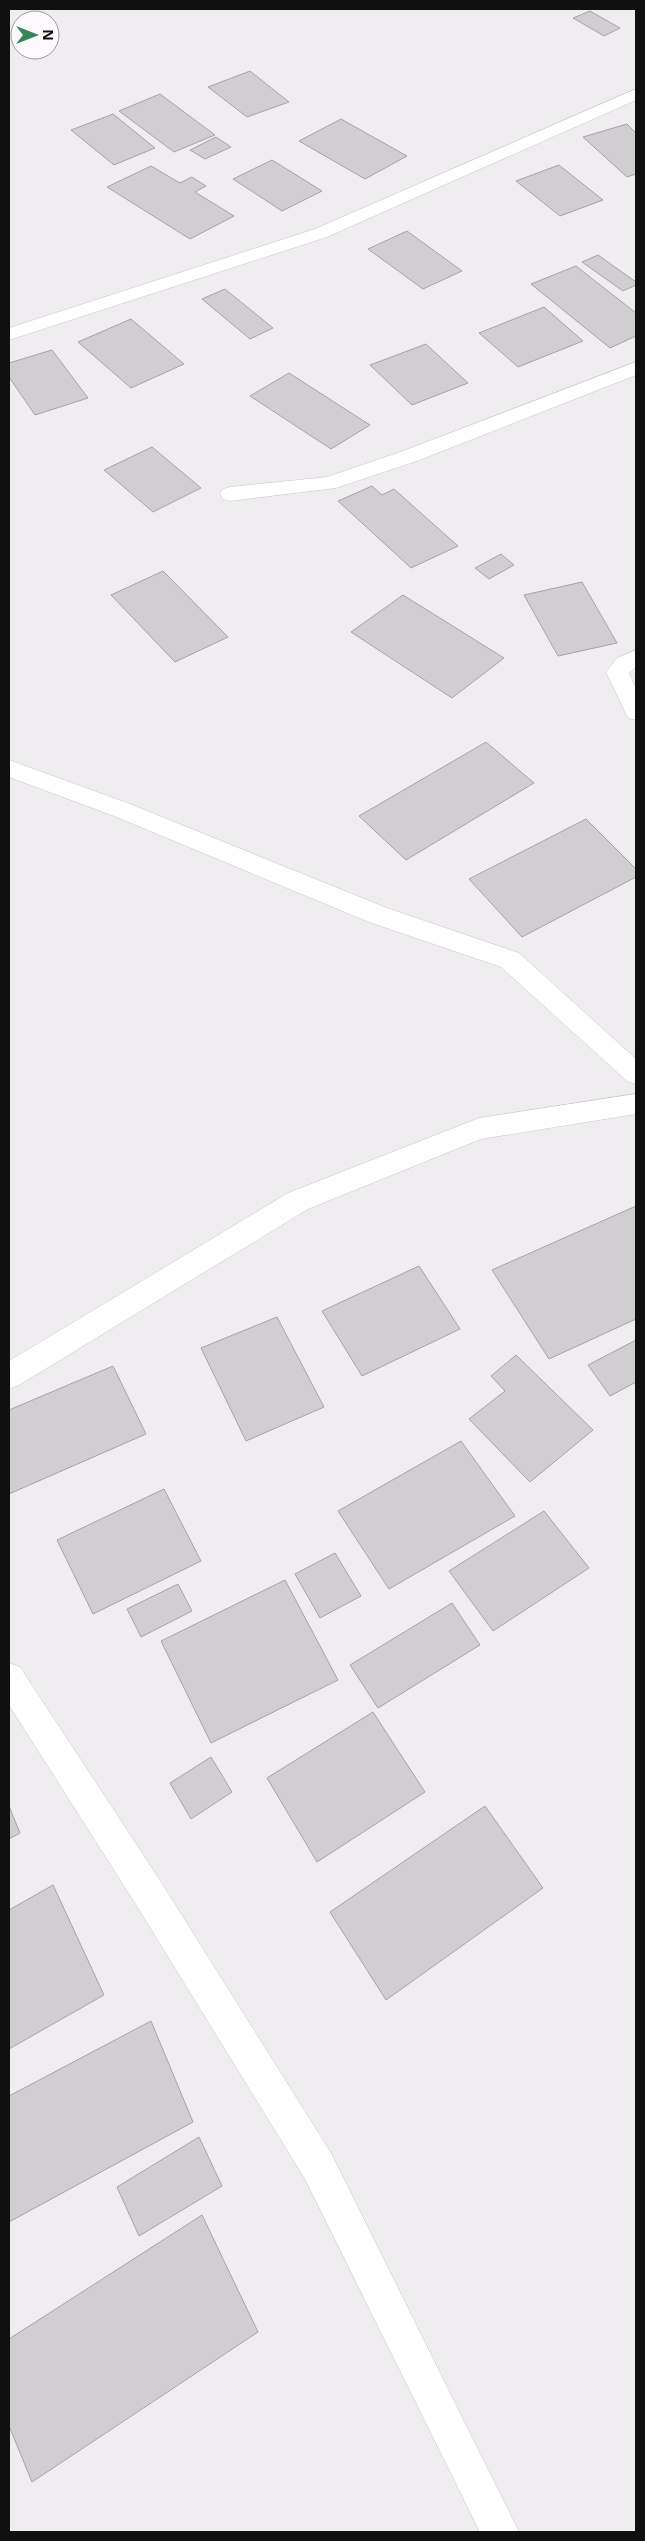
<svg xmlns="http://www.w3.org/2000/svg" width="645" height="2541" font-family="'Open Sans',sans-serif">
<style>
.building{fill:#d1ced1;stroke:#a6a3a7}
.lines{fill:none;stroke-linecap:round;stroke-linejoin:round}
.minor-casing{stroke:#c8c5c8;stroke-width:1}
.minor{fill:#fff;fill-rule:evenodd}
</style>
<rect width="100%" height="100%" fill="#f0edf1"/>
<path class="building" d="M590 11 620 28 604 36 573 18Z
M250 71 289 102 247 117 208 87Z
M160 94 215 135 174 152 119 111Z
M113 114 155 148 114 165 71 130Z
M341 119 407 156 365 179 299 141Z
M627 124 636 133V174L627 177 583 137Z
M216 137 231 147 205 159 190 150Z
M272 160 322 191 282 211 233 179Z
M559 165 603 200 560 216 516 181Z
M151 166 180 183 192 177 206 186 195 192 234 216 190 239 107 187Z
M407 231 462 271 423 289 368 249Z
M598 255 636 282V285L623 291 582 262Z
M576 266 636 313V336L610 348 531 284Z
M225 289 273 328 250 339 202 299Z
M544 307 583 341 518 367 479 333Z
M131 319 184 364 131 388 78 342Z
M426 344 468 383 412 405 370 365Z
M52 350 88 398 35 415 9 377V363Z
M289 373 370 425 331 449 250 396Z
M152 447 201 488 153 512 104 470Z
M372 486 382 495 394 489 458 546 411 568 338 501Z
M501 554 514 565 489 579 475 568Z
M163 571 228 637 175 662 111 595Z
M582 582 617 643 558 656 524 595Z
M403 595 504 658 452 698 351 632Z
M486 742 534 783 406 860 359 816Z
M586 819 636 869V877L522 937 469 879Z
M636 1206V1319L549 1359 492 1270Z
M419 1266 460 1329 362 1376 322 1311Z
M277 1317 324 1407 246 1441 201 1348Z
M636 1340V1382L610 1396 588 1365Z
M516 1355 593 1430 530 1482 469 1419 505 1391 491 1376Z
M113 1366 146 1434 9 1494V1410Z
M461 1441 515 1516 389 1589 338 1511Z
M164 1489 201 1561 93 1614 57 1540Z
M544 1511 589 1568 493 1631 449 1571Z
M335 1553 361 1596 320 1618 295 1574Z
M285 1580 338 1680 211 1743 161 1641Z
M178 1584 192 1611 141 1637 127 1609Z
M452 1603 480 1645 378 1708 350 1665Z
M373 1712 425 1792 317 1862 267 1778Z
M211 1757 232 1792 191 1819 170 1783Z
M9 1806 20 1833 9 1839Z
M485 1806 543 1888 386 2000 330 1912Z
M53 1885 104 1995 9 2049V1910Z
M151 2021 193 2122 9 2222V2096Z
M199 2137 222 2186 139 2236 117 2187Z
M202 2215 258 2332 32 2482 9 2426V2339Z"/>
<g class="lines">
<defs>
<path id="minor" d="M636 89V100L327 237 9 340V328L315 229Z
M636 362V375L417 461 336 488 230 501 223 499 220 494 223 489 230 487 327 477 403 451Z
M636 650V667L629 673 636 689V720L628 718 606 672 617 658Z
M9 760 130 804 387 908 519 953 636 1059V1084L627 1081 501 967 369 922 114 816 9 777Z
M636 1094V1114L481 1139 308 1209 19 1385 9 1389V1361L288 1193 479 1118Z
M9 1663 20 1667 159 1879 331 2153 519 2532H480L305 2179 135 1903 9 1705Z"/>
</defs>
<use href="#minor" class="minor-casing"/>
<use href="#minor" class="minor"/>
</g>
<rect width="645" height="2541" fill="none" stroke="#111011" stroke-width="20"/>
<g transform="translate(35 35) rotate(90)"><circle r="24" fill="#fdfafe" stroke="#9f9c9f"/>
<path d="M0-4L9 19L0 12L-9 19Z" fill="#358658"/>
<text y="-8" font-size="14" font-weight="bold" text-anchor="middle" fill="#111011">N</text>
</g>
</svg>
